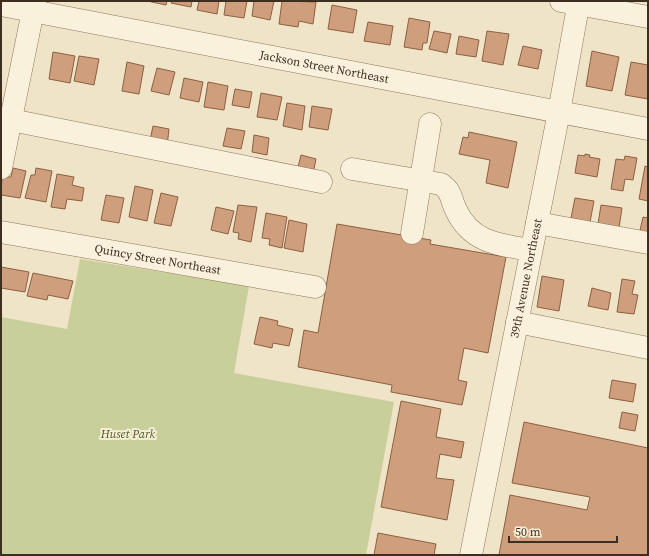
<svg xmlns="http://www.w3.org/2000/svg" width="649" height="556" font-family="'Source Serif 4',serif">
<style>
.green{fill:#c9cf9b}
.building{fill:#cf9f7d;stroke:#8d5f41}
.lines{fill:none;stroke-linecap:round;stroke-linejoin:round}
.minor-casing{stroke:#8d765c;stroke-width:23}
.minor{stroke:#faf1dc;stroke-width:22}
.labels{text-anchor:middle;stroke-width:4;stroke-linejoin:round;paint-order:stroke}
.street-label{font-size:12px;fill:#3d2e20;stroke:#f7eed8}
.park-label{font-size:12px;font-style:italic;fill:#4d5a26;stroke:#f7eed8}
</style>
<rect width="100%" height="100%" fill="#f0e4c8"/>
<path class="green" d="M80 259 249 286 234 373 394 402 366 555H1V317L67 329Z"/>
<path class="building" d="M147 1H167L166 5Z
M172 1H192L191 7 171 3Z
M199 1H219L217 14 197 10Z
M226 1H247L244 18 224 15Z
M254 1H274L270 20 252 16Z
M282 1 316 2 313 24 299 21 298 27 279 24Z
M332 5 357 10 353 33 328 29Z
M409 18 430 22 427 43H423L422 50 404 47Z
M368 22 393 26 390 45 364 41Z
M434 31 451 34 447 53 429 49Z
M487 31 509 34 503 65 482 61Z
M459 36 479 40 476 57 456 54Z
M523 46 542 50 538 69 518 65Z
M592 51 619 57 612 91 586 86Z
M53 52 75 56 70 83 49 79Z
M79 56 99 59 94 85 74 81Z
M127 62 144 66 139 94 122 91Z
M631 62 648 65V99L625 95Z
M157 68 175 72 169 95 151 91Z
M184 78 203 82 199 102 180 98Z
M208 82 228 86 224 110 204 107Z
M235 89 252 92 249 108 232 105Z
M261 93 282 97 277 120 257 117Z
M287 103 305 106 302 130 283 126Z
M312 106 332 109 328 130 309 127Z
M153 126 169 129 167 147 149 145Z
M227 128 245 131 241 149 223 146Z
M469 132 517 142 508 188 486 183 490 160 459 154 463 137 468 138Z
M254 135 269 138 267 155 252 152Z
M585 154 590 155 589 157 600 159 597 177 575 173 578 155 585 156Z
M301 155 316 159 313 174 297 171Z
M625 156 637 158 633 180 625 179 623 191 611 189 616 159 624 160Z
M645 166 648 167V201L639 199Z
M13 168 26 171 20 198 1 195 2 177H11Z
M36 168 52 171 46 202 25 198 31 175H35Z
M57 174 74 177 72 185 84 188 82 201 67 199 65 209 51 207Z
M135 186 153 190 147 221 129 217Z
M161 193 178 197 171 226 154 223Z
M106 195 124 198 119 223 101 220Z
M575 198 594 201 590 222 571 218Z
M238 205 257 207 251 242 238 239 239 233 233 232Z
M601 205 622 208 619 228 598 224Z
M216 207 234 211 228 234 211 230Z
M266 213 287 217 282 248 269 245 270 239 262 238Z
M643 217 648 218V236L639 235Z
M289 220 307 224 303 252 284 248Z
M337 224 431 240 430 244 506 257 488 353 464 348 458 380 467 382 462 405 391 392 392 385 298 367 304 330 318 333Z
M1 267 29 272 25 292 1 288Z
M33 273 73 281 68 299 48 295 47 300 27 296Z
M542 276 564 280 559 311 537 307Z
M622 279 635 281 632 294 638 295 634 314 617 312Z
M592 288 611 293 608 310 588 306Z
M260 317 278 321 277 325 293 329 289 346 273 343 272 348 254 344Z
M612 380 636 384 633 402 609 398Z
M401 401 441 409 436 437 464 442 461 458 440 454 436 478 454 480 447 520 381 507Z
M622 412 638 415 635 431 619 428Z
M524 422 648 448V555H499L510 495 587 510 590 497 512 483Z
M378 533 436 544 434 555H374Z"/>
<g class="lines">
<defs>
<g id="minor">
<path d="M561 1 648 17"/>
<path id="s1" d="M1 5 648 129"/>
<path d="M1 118 321 182"/>
<path d="M1 168 35 1"/>
<path d="M352 169 441 184C453 193 450 198 456 210 471 243 500 245 531 250"/>
<path d="M537 223 648 243"/>
<path id="s2" d="M1 232 315 287"/>
<path d="M412 233 430 124"/>
<path d="M517 322 648 348"/>
<path id="s3" d="M471 555 559 112 579 1"/>
</g>
</defs>
<use href="#minor" class="minor-casing"/>
<use href="#minor" class="minor"/>
</g>
<g class="labels">
<g class="street-label">
<text dy="4" stroke="none"><textPath href="#s1" startOffset="329">Jackson Street Northeast</textPath></text>
<text dy="4" stroke="none"><textPath href="#s2" startOffset="159">Quincy Street Northeast</textPath></text>
<text dy="4" stroke="none"><textPath href="#s3" startOffset="282">39th Avenue Northeast</textPath></text>
</g>
<g class="park-label">
<text x="128" y="438">Huset Park</text>
</g>
</g>
<rect width="649" height="556" fill="none" stroke="#3d2e20" stroke-width="4"/>
<path d="M509 536v6h108v-6" fill="none" stroke="#3d2e20" stroke-width="2"/>
<text x="515" y="536" font-size="12" fill="#3d2e20" stroke="#f7eed8" stroke-width="3" paint-order="stroke">50 m</text>
</svg>
